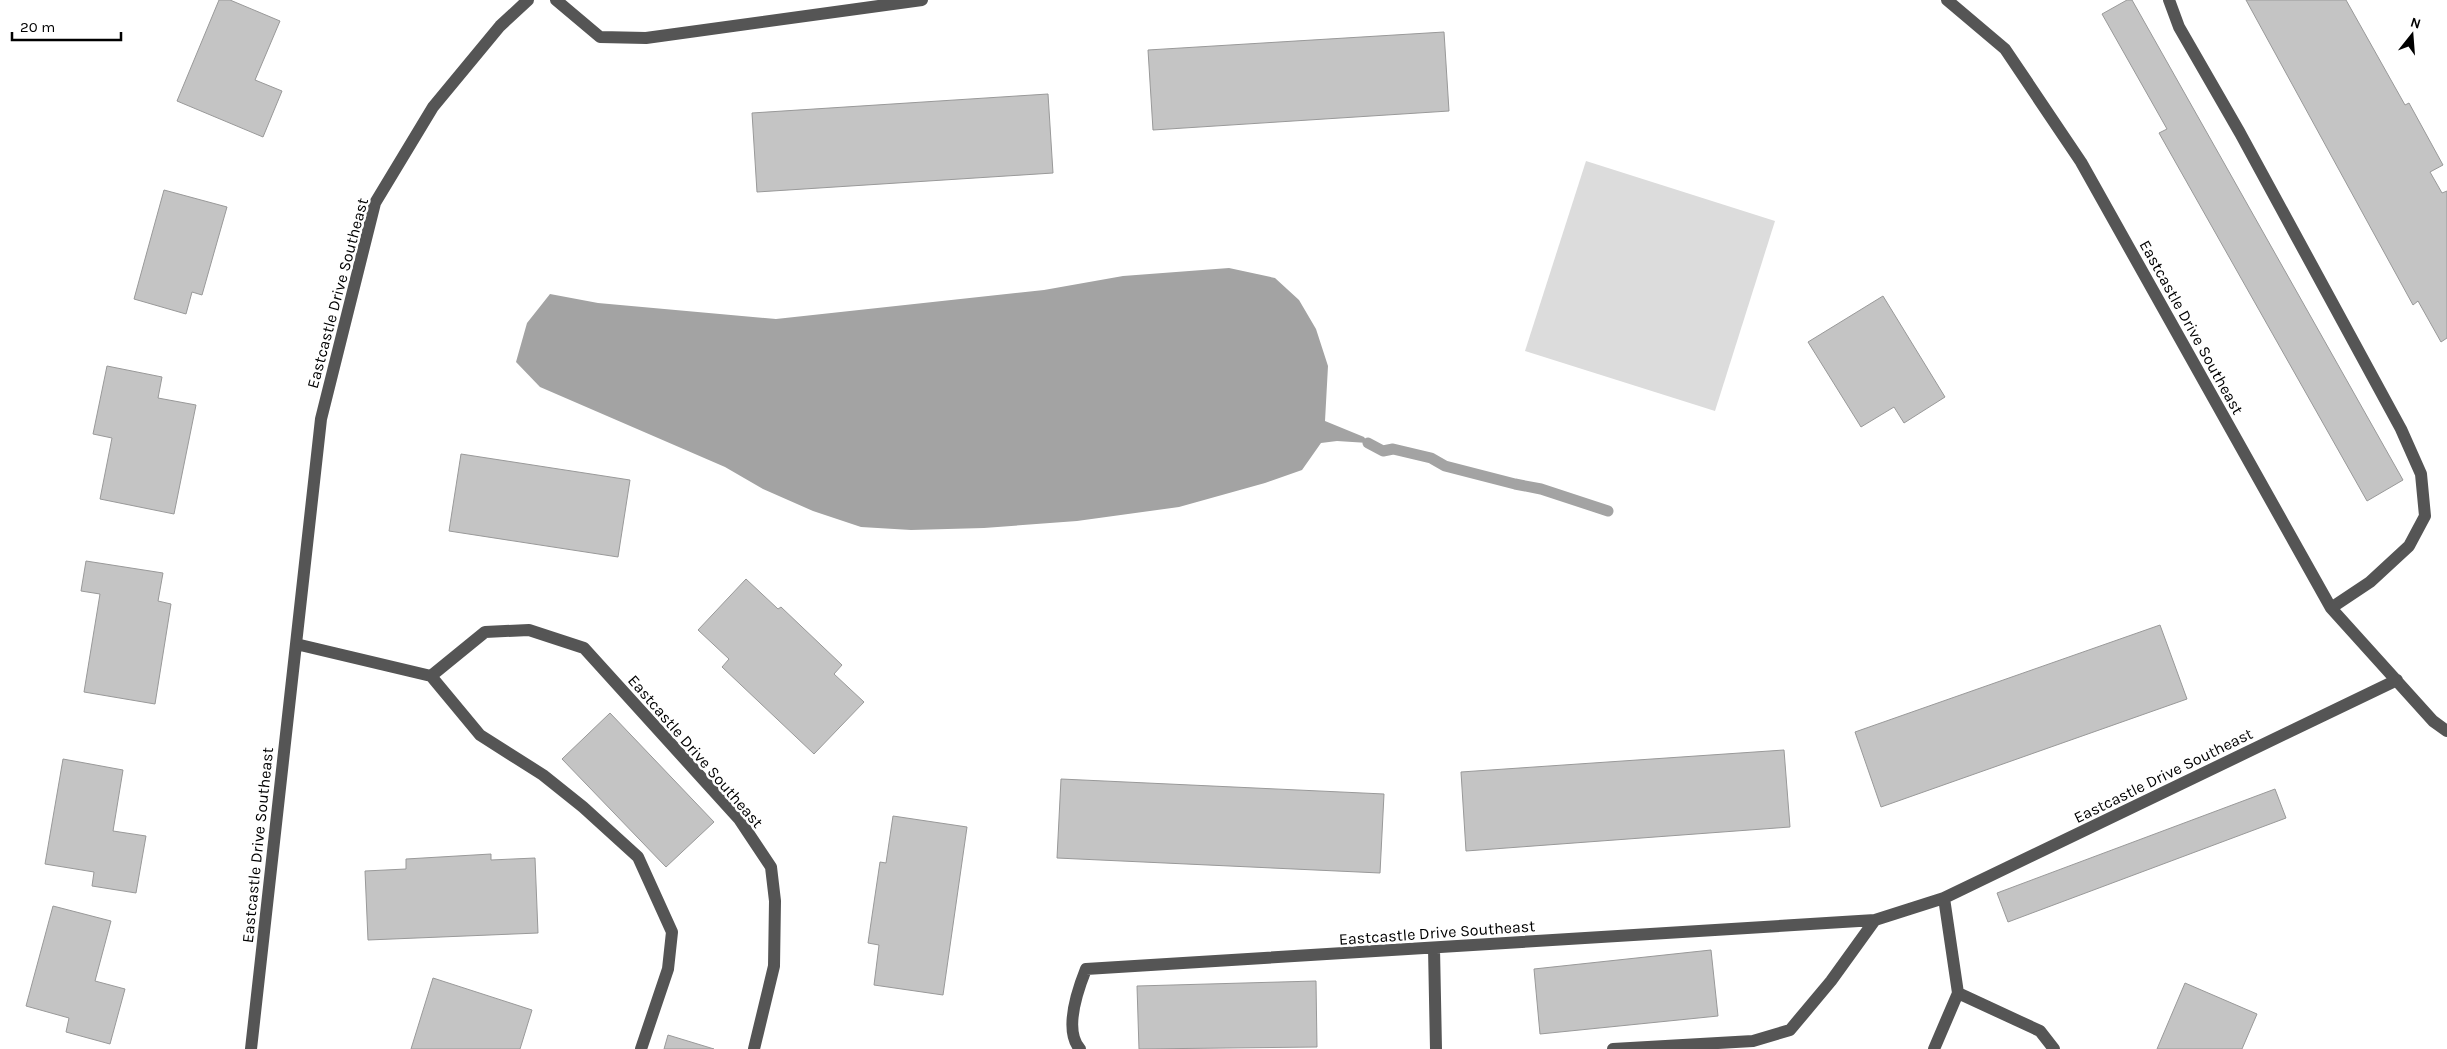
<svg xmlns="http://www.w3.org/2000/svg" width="2447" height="1049" font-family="Karla,sans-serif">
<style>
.green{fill:#dcdcdc}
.water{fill:#a3a3a3}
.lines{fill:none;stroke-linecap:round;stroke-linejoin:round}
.stream{stroke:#a3a3a3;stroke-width:11}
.building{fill:#c4c4c4;stroke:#999}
.minor{stroke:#555;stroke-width:12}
.labels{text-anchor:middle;stroke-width:5;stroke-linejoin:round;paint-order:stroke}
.street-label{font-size:16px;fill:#000;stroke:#fff}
</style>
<rect width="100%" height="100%" fill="#fff"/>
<path class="green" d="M1586 161 1775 221 1715 411 1525 351Z"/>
<path class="water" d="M1229 268 1275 278 1299 300 1316 329 1328 366 1325 421 1364 437 1368 443 1337 441 1321 443 1302 470 1265 483 1179 507 1077 521 984 528 911 530 861 527 813 511 763 489 725 467 540 387 516 362 527 323 550 294 598 303 776 319 1044 290 1123 276Z"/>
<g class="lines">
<path class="stream" d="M1368 443 1383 451 1393 449 1431 458 1445 466 1515 484 1541 489 1608 511"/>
</g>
<path class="building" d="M219 0H230L280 21 255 80 282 91 263 137 177 101Z
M2127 0H2132L2403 480 2367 501 2159 133 2167 129 2102 14Z
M2246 0H2346L2405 105 2409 103 2443 165 2430 172 2442 193 2447 191V338L2441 342 2418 301 2413 305Z
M1444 32 1449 111 1153 130 1148 50Z
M1048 94 1053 173 757 192 752 113Z
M164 190 227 207 202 295 192 292 186 314 134 299Z
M1883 296 1945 397 1904 423 1894 407 1861 427 1808 342Z
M107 366 162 377 158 398 196 405 174 514 100 499 112 438 93 434Z
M461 454 630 480 618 557 449 531Z
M86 561 163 573 158 601 171 604 155 704 84 692 100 594 81 591Z
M746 579 778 609 781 607 842 665 834 674 864 702 814 754 722 667 729 659 698 630Z
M2160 625 2187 699 1881 807 1855 732Z
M610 713 714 822 666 867 562 759Z
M1784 750 1790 827 1466 851 1461 772Z
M63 759 123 770 113 831 146 836 136 893 92 886 94 872 45 864Z
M1061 779 1384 794 1380 873 1057 858Z
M2275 789 2286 818 2008 922 1997 893Z
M893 816 967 827 943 995 874 985 879 945 868 943 880 862 886 863Z
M491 854V860L535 858 538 933 368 940 365 871 406 869V859Z
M53 906 111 921 95 981 125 989 110 1044 66 1032 69 1018 26 1006Z
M1711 950 1718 1016 1540 1034 1534 969Z
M433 978 532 1010 520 1049H411Z
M1316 981 1317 1047 1139 1049 1137 986Z
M2185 983 2257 1014 2242 1049H2157Z
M668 1035 714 1049H664Z"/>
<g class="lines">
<path class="minor" d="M556 0 600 37 646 38 922 0
M1947 0 2005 49 2081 162 2331 608 2433 721 2447 731
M2169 0 2179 27 2240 133 2401 429 2421 474 2425 516 2409 546 2370 582 2331 608
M296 644 431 676 480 735 543 775 583 807 638 857 672 932 668 969 641 1049
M431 676 485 632 529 630 584 648 739 819 771 867 775 901 774 966 754 1049
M1434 948 1436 1049
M1958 993 2040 1031 2054 1049
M251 1049 321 419 375 203 433 107 500 26 528 0
M1080 1049C1063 1030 1078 989 1086 969L1875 920 1944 898 2397 680
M1613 1049 1753 1041 1790 1030 1831 981 1875 920
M1934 1049 1958 993 1944 898"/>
</g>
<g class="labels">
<g class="street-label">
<text transform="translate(337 293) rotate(-75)" y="6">Eastcastle Drive Southeast</text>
<text transform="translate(2192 327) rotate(61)" y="6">Eastcastle Drive Southeast</text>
<text transform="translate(696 751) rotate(49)" y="6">Eastcastle Drive Southeast</text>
<text transform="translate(2163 775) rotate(-26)" y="6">Eastcastle Drive Southeast</text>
<text transform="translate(257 845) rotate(-84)" y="6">Eastcastle Drive Southeast</text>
<text transform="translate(1437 932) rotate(-4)" y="6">Eastcastle Drive Southeast</text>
</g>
</g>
<g transform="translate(2412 35) rotate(17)" stroke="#ffffff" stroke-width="4" paint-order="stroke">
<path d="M0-4L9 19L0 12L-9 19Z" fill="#000000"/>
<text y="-8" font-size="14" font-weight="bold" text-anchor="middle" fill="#000000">N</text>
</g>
<path d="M12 32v8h109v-8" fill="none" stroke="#000000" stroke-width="2.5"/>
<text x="20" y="32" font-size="15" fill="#000000" stroke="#ffffff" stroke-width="4" paint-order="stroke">20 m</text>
</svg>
